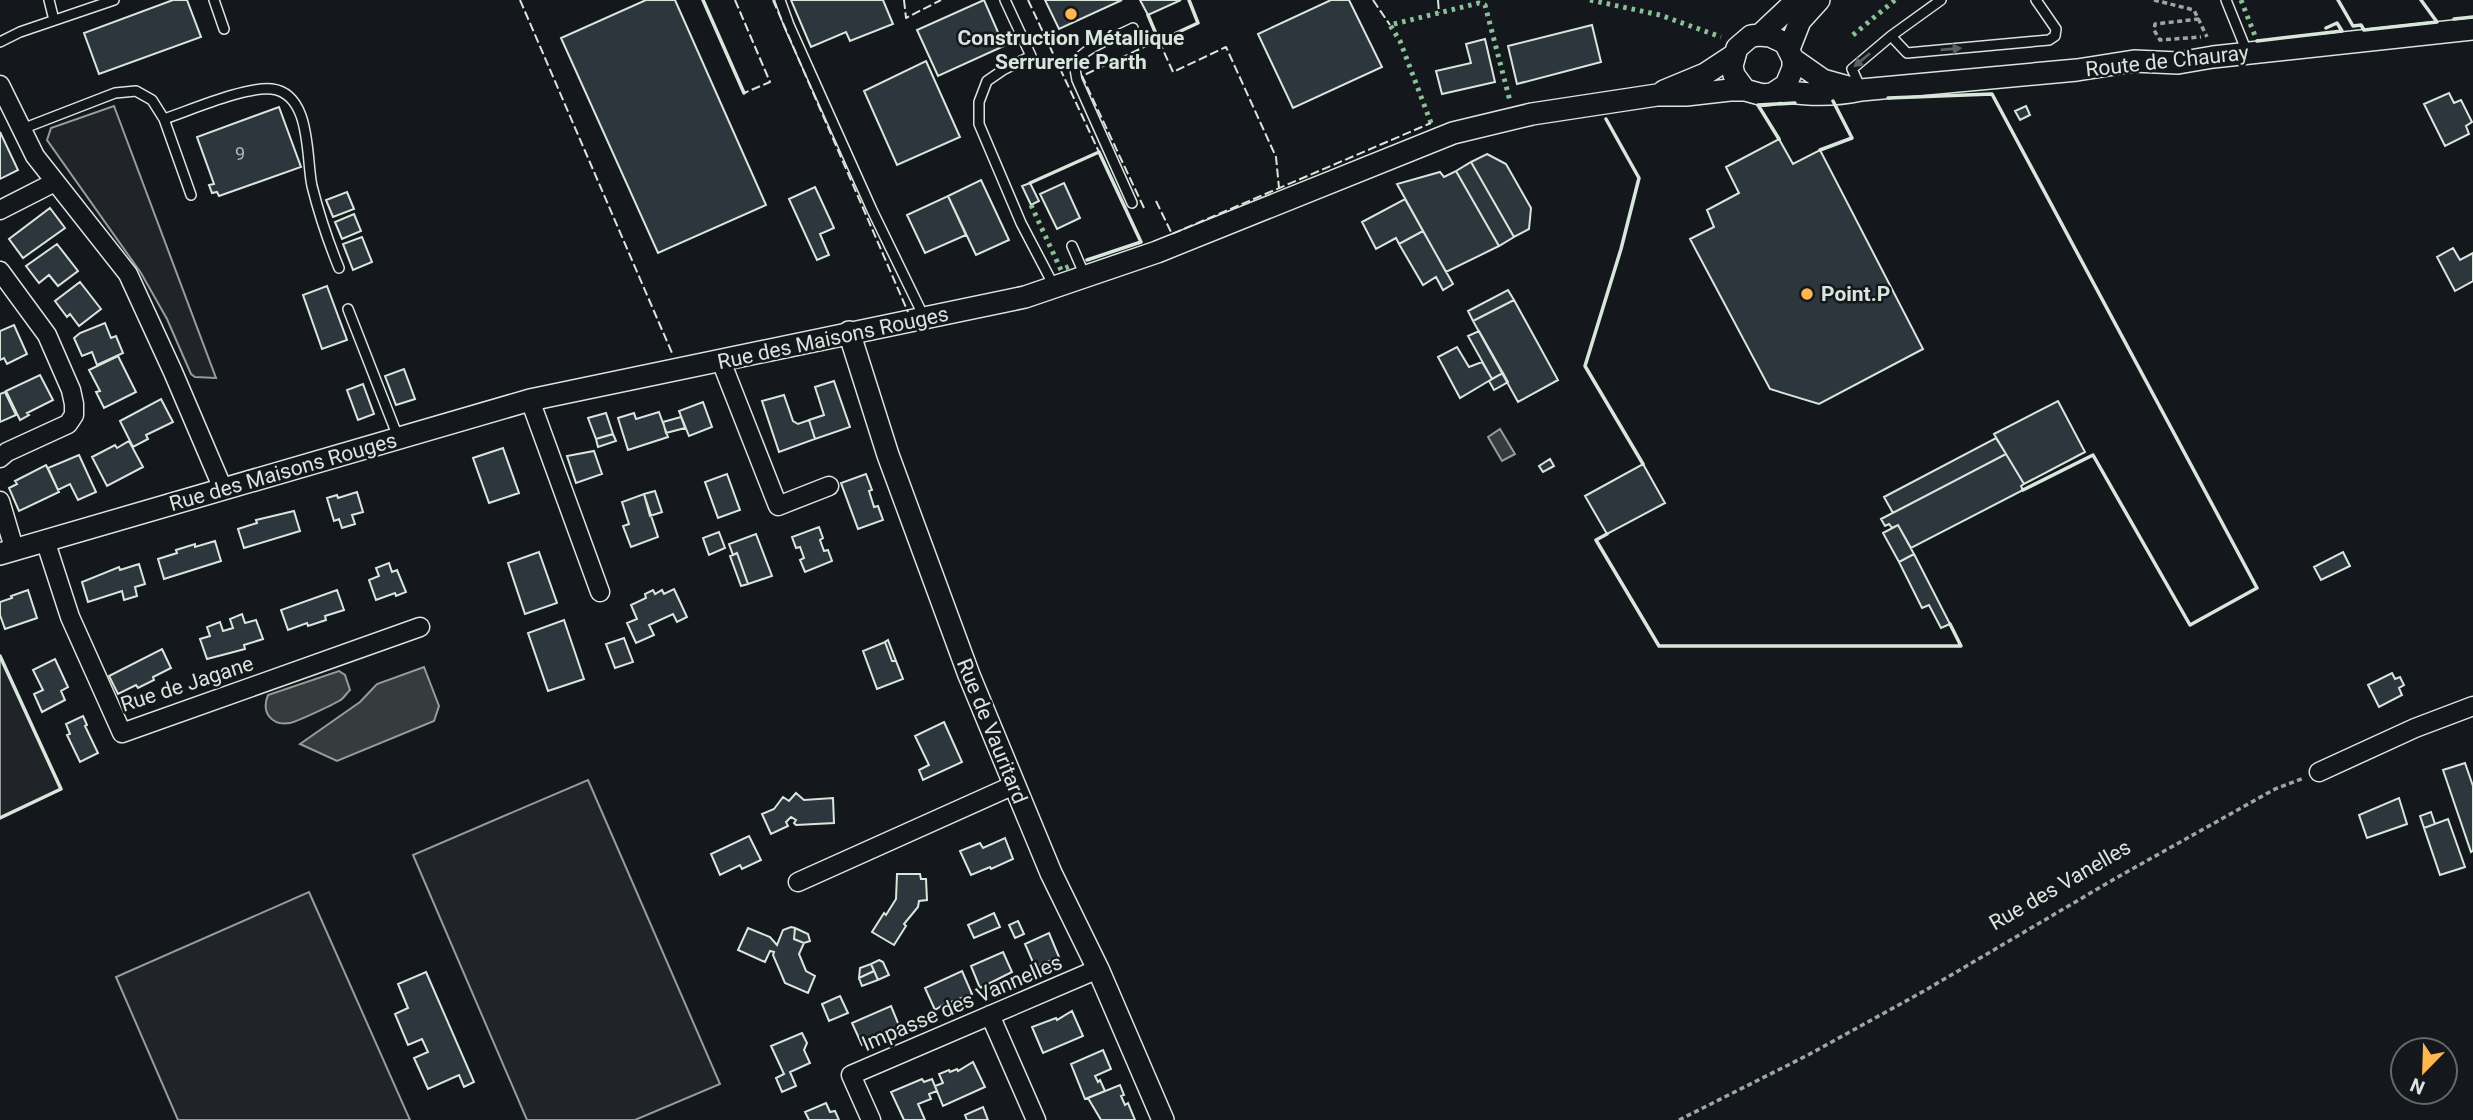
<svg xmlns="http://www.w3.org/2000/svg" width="2473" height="1120" font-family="Roboto,sans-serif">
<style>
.green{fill:#202428;stroke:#939e99;stroke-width:2}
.water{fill:#363b3e;stroke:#939e99;stroke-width:2}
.building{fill:#2c363c;stroke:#d8e6dc;stroke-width:2}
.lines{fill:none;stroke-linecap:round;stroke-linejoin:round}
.service-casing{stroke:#d8e6dc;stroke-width:12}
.minor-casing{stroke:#d8e6dc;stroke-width:21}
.tertiary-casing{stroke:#d8e6dc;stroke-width:24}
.path{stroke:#9da8a2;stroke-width:3.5;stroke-dasharray:5 3.5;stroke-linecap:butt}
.service{stroke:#14181c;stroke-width:9}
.minor{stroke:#14181c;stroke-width:18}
.tertiary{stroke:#14181c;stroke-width:21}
.hedge{stroke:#8ac095;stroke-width:5;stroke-dasharray:3.5 5;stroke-linecap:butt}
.fence{stroke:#d8e6dc;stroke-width:2;stroke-dasharray:9 3.5;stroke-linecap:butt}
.wall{stroke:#d8e6dc;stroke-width:3.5}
.oneway{fill:#59605f}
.poi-dot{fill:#ffb74d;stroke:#14181c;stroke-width:2.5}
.labels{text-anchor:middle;stroke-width:5;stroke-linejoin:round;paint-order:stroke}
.number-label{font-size:18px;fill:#adbab4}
.poi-label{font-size:21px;font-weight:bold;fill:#d8e6dc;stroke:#14181c}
.street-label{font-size:21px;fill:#d8e6dc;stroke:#14181c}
</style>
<rect width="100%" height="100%" fill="#14181c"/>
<path class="green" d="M114 106 216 378 195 377 191 374 167 319 141 273 47 140 51 128Z
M0 656 61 789 0 818Z
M588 780 720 1084 635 1120H527L413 855Z
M309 892 410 1120H178L116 977Z"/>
<path class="water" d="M1500 429 1515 454 1502 461 1488 437Z
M424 667 439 706 434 721 337 761 300 744 360 702 377 684Z
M339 671 345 675 350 690C347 693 345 696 342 699 337 703 296 722 290 723 271 726 261 712 268 695Z"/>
<path class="building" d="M173 0H187L201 37 99 74 84 33Z
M646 0H675L766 205 658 253 561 38Z
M791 0H883L893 24 850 41 846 32 811 47Z
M984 0 1004 46 938 76 917 30Z
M1045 0H1122L1059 29Z
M1140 0H1181L1148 15Z
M1331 0H1349L1382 67 1293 108 1258 34Z
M1592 25 1601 62 1517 84 1508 46Z
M1485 39 1495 82 1442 94 1436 71 1471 63 1466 44Z
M926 61 960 137 897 165 864 91Z
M2449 93 2454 103 2461 100 2472 122 2466 126 2469 134 2445 146 2424 104Z
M2026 106 2030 115 2020 120 2015 111Z
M279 107 301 167 219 196 217 192 212 193 209 185 214 184 197 137Z
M0 132 18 170 0 179Z
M1779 139 1793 164 1820 150 1923 349 1819 404 1770 389 1690 239 1714 227 1707 210 1739 193 1726 167Z
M1487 154 1506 164 1531 208 1529 229 1514 237 1471 162Z
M1471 162 1514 237 1499 246 1456 171Z
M1456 171 1499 246 1446 272 1397 184 1440 172 1444 177Z
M981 180 1009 240 976 255 948 196Z
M1030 183 1039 201 1031 205 1022 186Z
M1064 183 1080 218 1057 229 1040 194Z
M815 187 834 228 820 234 829 255 817 260 789 199Z
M347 192 354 209 333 217 326 200Z
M948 196 966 235 925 253 907 215Z
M1405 199 1423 231 1399 244 1396 238 1376 249 1362 222Z
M50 208 65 228 23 258 9 239Z
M354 214 361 231 342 239 335 222Z
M1423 231 1453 284 1443 290 1436 277 1423 285 1399 244Z
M362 237 372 262 353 270 343 244Z
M57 244 78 271 58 286 49 275 39 283 26 266Z
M2453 248 2460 260 2473 253V281L2455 291 2437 257Z
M80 282 101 309 79 326 70 314 67 317 55 301Z
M327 286 347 340 322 349 303 295Z
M1508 290 1514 300 1473 321 1468 311Z
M1514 300 1558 380 1518 402 1473 321Z
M105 323 111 338 116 336 123 353 97 365 92 352 82 356 74 338 80 333Z
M14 325 27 354 7 364 4 358 0 360V331Z
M1479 331 1503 373 1492 379 1468 336Z
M1457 347 1469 367 1482 362 1492 379 1460 398 1438 357Z
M118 356 136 392 104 408 96 392 100 391 89 370Z
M404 369 415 399 396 405 385 376Z
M1503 373 1508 382 1494 390 1489 381Z
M40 375 53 400 27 413 29 415 20 420 6 391Z
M834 381 850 427 815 439 809 420 824 415 815 387Z
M363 384 374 414 358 420 347 390Z
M5 392 16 415 0 422V394Z
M784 395 793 421 798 424 809 420 815 439 779 452 762 401Z
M161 399 173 422 146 435 148 439 133 447 120 421Z
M2058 401 2085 452 2024 484 1994 434Z
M703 402 712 427 689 436 679 411Z
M659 412 668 437 628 450 618 418 634 413 636 419Z
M606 413 613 434 596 439 588 418Z
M681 417 685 428 666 433 663 422Z
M613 434 616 441 598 447 596 439Z
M1996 438 2006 454 1893 513 1884 497Z
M129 441 143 467 107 486 92 457 115 445 117 448Z
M503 448 519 493 489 503 473 458Z
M594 451 602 474 576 483 567 456Z
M2006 454 2024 484 2021 486 2023 490 1911 548 1898 525 1892 528 1889 524 1885 526 1881 519Z
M79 455 96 492 78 500 70 484 58 490 48 468Z
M1550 459 1554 466 1543 472 1539 466Z
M1643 464 1665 503 1607 534 1585 496Z
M46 465 59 492 19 511 9 488 17 484 15 481Z
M727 474 740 510 718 518 705 482Z
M866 474 872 490 869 491 874 507 878 506 883 520 858 529 841 483Z
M655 491 662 512 650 516 644 494Z
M357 492 363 512 352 515 355 524 342 528 339 519 334 521 327 498 337 495 338 498Z
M644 494 658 537 631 547 623 526 629 524 622 502Z
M294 511 300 531 244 548 238 529 257 523 256 520Z
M1898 525 1914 554 1899 562 1883 533Z
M819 527 823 538 820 540 824 551 828 550 832 561 805 572 800 560 804 558 800 547 796 548 792 537Z
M719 532 725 548 709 555 703 538Z
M756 534 772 576 748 584 737 553 733 555 729 544Z
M215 541 221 561 164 579 158 559 177 553 176 550 195 544V547Z
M539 552 557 603 525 614 508 563Z
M2343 552 2350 566 2321 580 2314 567Z
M737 553 748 584 741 586 730 556Z
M1914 554 1950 624 1941 628 1929 605 1922 608 1899 562Z
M389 563 392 572 397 570 406 592 396 596 395 593 376 600 369 580 379 576 376 568Z
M139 564 145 584 135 587 137 596 124 600 122 591 88 602 82 582 119 567 120 570Z
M674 589 687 617 677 622 673 614 649 625 654 635 636 643 627 623 637 619 631 605 646 598 645 594 653 590 655 594 662 590 664 594Z
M28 590 37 618 5 629 0 615V602L12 598 11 596Z
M337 590 344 610 325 616 326 620 308 626 307 623 288 630 281 610Z
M242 614 245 623 256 620 263 639 244 645 245 649 207 659 200 639 210 636 207 627 220 622 223 631 233 628 230 619Z
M564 620 584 679 548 691 528 633Z
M624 638 633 662 615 668 606 644Z
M888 640 896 661H892L885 642Z
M885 642 892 661H896L903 679 877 689 863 651Z
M162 649 171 668 153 677 154 680 138 688 136 685 118 694 109 676Z
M55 659 68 687 61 691 65 700 42 712 34 694 43 690 33 670Z
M2392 673 2395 679 2400 677 2404 685 2399 688 2402 695 2379 707 2368 685Z
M83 716 87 725 85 726 98 753 80 762 67 735 70 734 66 724Z
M944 722 962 762 923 780 919 770 929 765 915 736Z
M2465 763 2473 786V851L2471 852 2443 770Z
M796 793 804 800 833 798 834 823 796 825 794 823 796 820 791 817 786 822 788 826 771 834 762 814 774 809 783 797 789 801Z
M2399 798 2407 824 2367 838 2359 815Z
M2431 812 2435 824 2424 828 2420 816Z
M2448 819 2465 867 2440 875 2424 828Z
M749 836 761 860 742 869 740 865 720 875 711 854Z
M1005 838 1013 859 991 869 990 867 971 875 960 851 980 843 983 848Z
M897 874H920L921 879H926L927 900 919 901 918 907 904 924 906 926 894 945 872 932 884 913 886 915 896 899Z
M994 913 1000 927 974 938 968 925Z
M1018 921 1024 934 1015 938 1009 925Z
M791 927 795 928 794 939 804 943 799 954 806 971 815 976 808 993 785 983 773 955 774 952 770 951 765 962 738 950 748 928 770 937 777 945 783 930Z
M795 928 808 934 810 941 804 943 794 939Z
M1049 933 1059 957 1035 967 1025 944Z
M1003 952 1012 972 980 988 971 966Z
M879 960 883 962 889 975 878 980 871 964Z
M871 964 874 971 859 978 860 968Z
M874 971 878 980 862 986 859 978Z
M962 971 972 994 943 1005 935 1010 925 988Z
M426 972 474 1082 464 1087 459 1075 428 1089 414 1058 428 1052 422 1039 408 1045 395 1014 408 1008 398 984Z
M840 996 848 1013 829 1021 822 1004Z
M891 1006 900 1028 862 1045 852 1023Z
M1072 1011 1083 1036 1043 1053 1032 1027 1056 1018 1057 1020Z
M802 1033 807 1043 804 1050 810 1063 790 1072 796 1086 782 1092 776 1078 784 1074 771 1046Z
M1103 1050 1111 1069 1095 1076 1098 1082 1100 1080 1105 1091 1085 1099 1071 1064Z
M973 1062 985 1087 943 1106 935 1086 943 1083 939 1074 949 1070 950 1072 957 1069 958 1071Z
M922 1079 924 1082 932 1079 937 1091 929 1094 931 1099 918 1104 925 1120H904L891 1092Z
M1120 1085 1124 1095 1121 1096 1125 1105 1128 1103 1135 1120H1101L1088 1098Z
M826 1103 830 1112 835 1111 839 1120H809L805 1112Z
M983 1107 988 1120H967L965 1115Z"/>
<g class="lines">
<defs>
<path id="service" d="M49 0 54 20
M214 0 224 29
M780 0 789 25 872 210 924 317
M1005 0 1031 56 1003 70 987 81 979 102V124L1021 223 1054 286
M2226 0 2247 52
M1891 36 1907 53 2049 40 2055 36 2056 29 2036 0
M0 42 20 32 114 0
M1861 89 1852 69 1891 36 1941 0
M164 119C191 110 246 86 272 89 312 94 306 159 312 186 319 214 328 241 339 268
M22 129 115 93 136 91 152 100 164 119 191 195
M1132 203 1077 80C1076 75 1074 68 1076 63 1080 49 1120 35 1133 28
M1072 246 1085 276
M348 309 398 437"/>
<path id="minor" d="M0 85 35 156 128 274 173 372 223 489
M0 210 55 182
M0 271 47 335 71 390 74 404V415L68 424 7 452 0 458
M721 361 778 506 829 486
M530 400 600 592
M0 501 14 548
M45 540 70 617 122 733 420 627
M2319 772 2415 728 2473 706
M798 882 1014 785
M990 1015 1036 1120
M871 1120 851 1075 1098 969"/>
<path id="tertiary" d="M1760 35 1797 0
M1789 49 1800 21 1819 0
M1793 59 1823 80 1852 88
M1664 91 1705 74 1734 55
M1780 91C1809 95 1833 96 1861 90L2077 70 2134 61 2178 63 2213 57 2473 29
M849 332 888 455 969 675 1051 873 1098 969 1163 1120
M0 554 530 400 1025 297 1157 252 1453 133 1532 114 1657 95H1686L1730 90H1745L1763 95 1772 94 1786 85 1793 68V59L1785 43 1770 36 1760 35 1751 36 1737 48 1732 66 1734 75 1745 90"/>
</defs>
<use href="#service" class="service-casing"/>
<use href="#minor" class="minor-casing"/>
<use href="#tertiary" class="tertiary-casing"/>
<path class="path" d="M2154 0 2194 10 2207 37
M2199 19 2155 24 2154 30 2160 40 2201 37
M1679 1120 1808 1055 1924 991 2116 878 2275 789 2304 778"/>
<use href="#service" class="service"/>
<use href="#minor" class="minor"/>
<use href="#tertiary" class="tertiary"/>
<path class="hedge" d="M1590 0 1660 15 1721 37
M2241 0 2257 41
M1853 35 1895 0
M1431 123 1400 41 1390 25 1479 3 1485 5 1510 101
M1031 205 1061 270 1072 265"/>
<path class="fence" d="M520 0 672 353
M735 0 770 82 744 93
M773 0 908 312
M904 0 906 18 941 0
M1028 0 1099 152
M1373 0 1390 25
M1438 0 1439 13
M1159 41 1173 72 1226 47 1276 157 1279 188
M1156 201 1172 234 1431 123
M1144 208 1082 76 1159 40"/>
<path class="wall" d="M703 0 744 93
M2338 0 2353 26 2361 25 2364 30 2437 22 2421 0
M1148 15 1159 41 1198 23 1189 0
M2454 19 2473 17
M2257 41 2342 31 2337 23 2326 28
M1888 98 1992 94 2257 588 2190 625 2093 455 2023 490
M1606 119 1639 178 1621 249 1585 366 1643 464
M1779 139 1758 105 1795 103
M1820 150 1852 138 1833 101
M1030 183 1099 152 1141 242 1087 260
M1607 534 1596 540 1659 646H1961L1950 624
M0 656 61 789 0 818"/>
</g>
<defs><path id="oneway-solid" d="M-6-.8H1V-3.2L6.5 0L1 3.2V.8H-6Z" transform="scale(1.75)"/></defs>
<g class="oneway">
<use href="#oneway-solid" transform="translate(1951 49) rotate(-5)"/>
<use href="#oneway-solid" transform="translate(1862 60) rotate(140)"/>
</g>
<g class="poi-dot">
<circle cx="1071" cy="14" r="7"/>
<circle cx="1807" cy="294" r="7"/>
</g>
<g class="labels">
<g class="number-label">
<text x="240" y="160">9</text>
</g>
<g class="poi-label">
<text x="1071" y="45">Construction Métallique<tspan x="1071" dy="24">Serrurerie Parth</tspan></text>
<text x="1821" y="301" text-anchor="start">Point.P</text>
</g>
<g class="street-label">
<text transform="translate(2167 61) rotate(-6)" y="7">Route de Chauray</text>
<text transform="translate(833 338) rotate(-12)" y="7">Rue des Maisons Rouges</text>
<text transform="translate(283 472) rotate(-16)" y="7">Rue des Maisons Rouges</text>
<text transform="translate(187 684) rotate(-18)" y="7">Rue de Jagane</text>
<text transform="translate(992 731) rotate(68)" y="7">Rue de Vauritard</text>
<text transform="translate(2060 885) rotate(-30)" y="7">Rue des Vanelles</text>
<text transform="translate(962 1003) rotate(-23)" y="7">Impasse des Vannelles</text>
</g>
</g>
<g transform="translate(2424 1071) rotate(203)"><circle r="33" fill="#14181c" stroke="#626a69" stroke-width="2"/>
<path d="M0-5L12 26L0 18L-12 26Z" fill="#ffb74d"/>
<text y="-10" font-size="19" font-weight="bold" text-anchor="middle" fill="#d8e6dc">N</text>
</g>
</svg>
